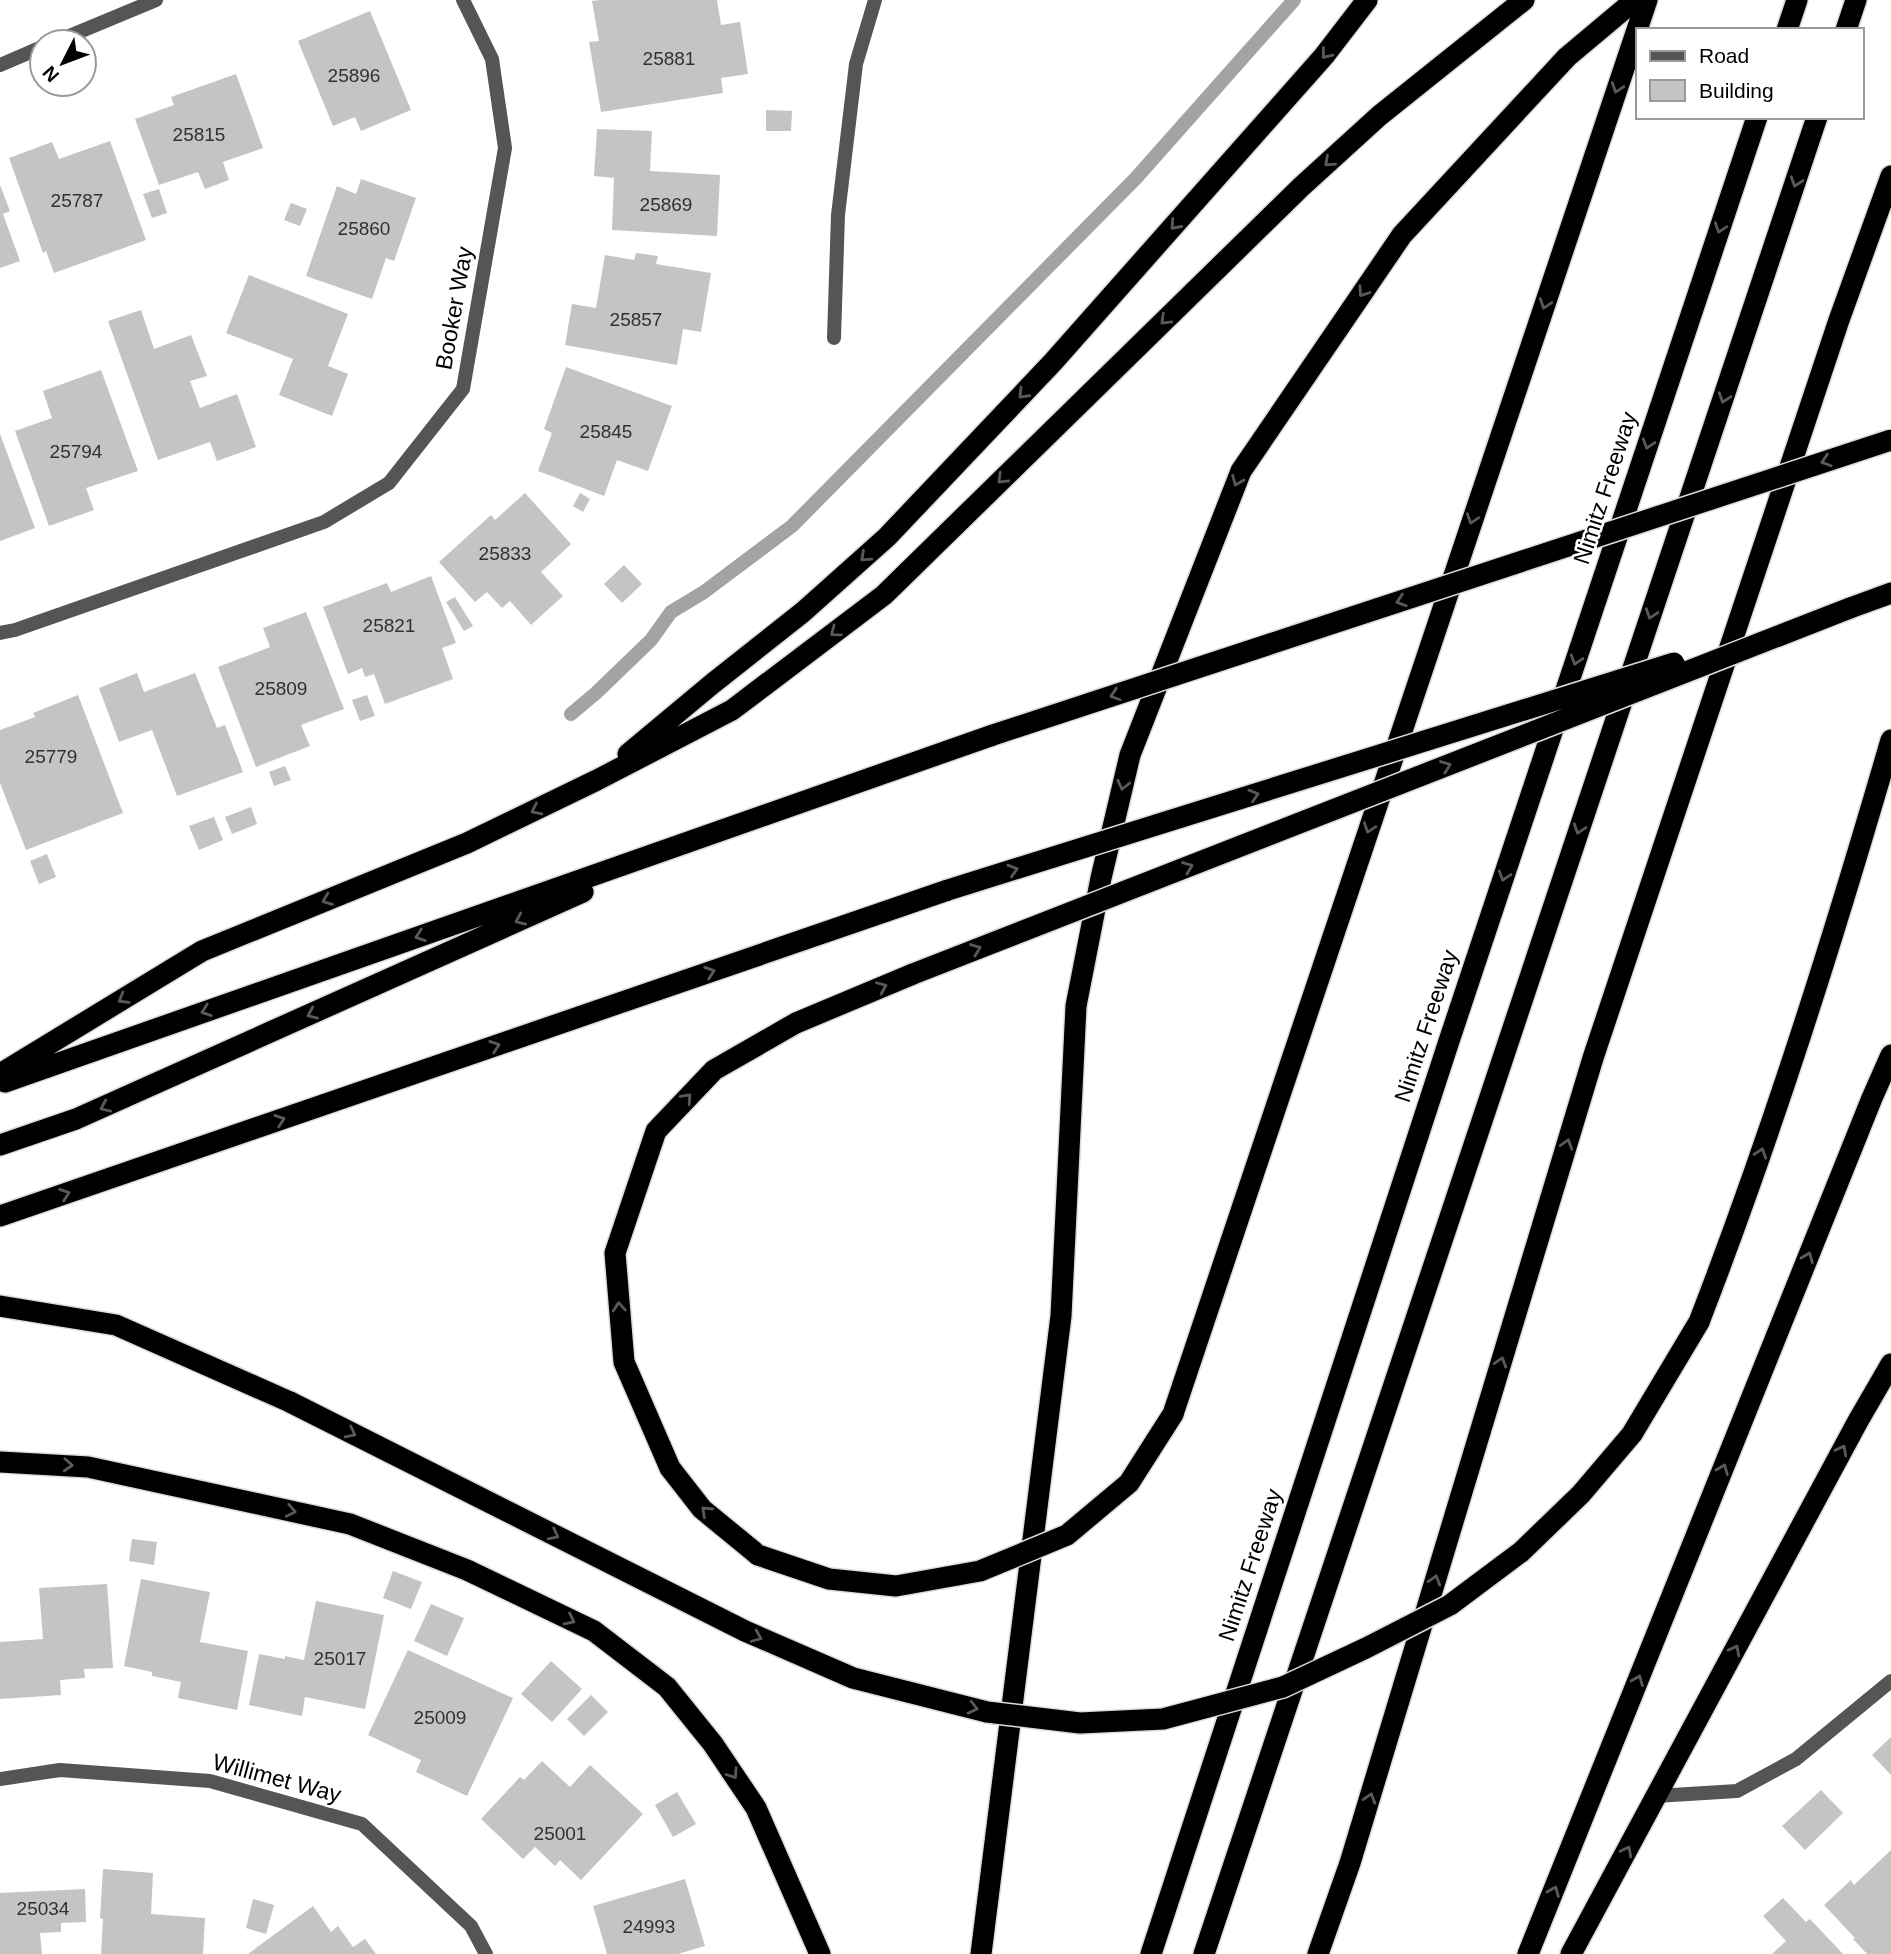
<svg xmlns="http://www.w3.org/2000/svg" width="1891" height="1954" font-family="Helvetica,sans-serif">
<style>
.lines{fill:none;stroke-linecap:round;stroke-linejoin:round}
.stream{stroke:#a3a3a3;stroke-width:14}
.building{fill:#c4c4c4}
.highway-casing{stroke:#dbdbdb;stroke-width:24}
.lane{stroke:#555;stroke-width:14}
.street{stroke:#555;stroke-width:14}
.highway{stroke:#000;stroke-width:21}
.highway-bridge-casing{stroke:#dbdbdb;stroke-width:24;stroke-linecap:butt}
.highway-bridge{stroke:#000;stroke-width:21}
.oneway{stroke:#595959}
.labels{text-anchor:middle;stroke-width:5;stroke-linejoin:round;paint-order:stroke}
.number-label{font-size:19px;fill:#313131}
.street-label{font-size:23px;fill:#000;stroke:#fff}
</style>
<rect width="100%" height="100%" fill="#fff"/>
<g class="lines">
<path class="stream" d="M571 714 596 693 651 640 671 612 704 592 792 526 1136 178 1294 0"/>
</g>
<path class="building" d="M600 0H717L721 25 740 22 748 74 721 78 723 93 601 112 589 42 599 41 592 1Z
M370 11 411 110 361 131 355 117 333 126 298 41Z
M236 74 263 148 223 162 229 180 205 189 198 172 159 185 135 119 174 105 171 97Z
M766 110 792 111 791 131H766Z
M597 129 652 131 650 171 720 175 717 236 612 230 614 178 594 176Z
M110 141 146 240 54 273 46 251 43 253 9 158 52 142 59 159Z
M361 179 416 198 394 261 386 258 372 299 306 276 337 186 356 194Z
M0 185 10 211 3 214 20 261 0 268Z
M159 189 167 213 152 218 143 194Z
M291 203 307 209 300 226 284 220Z
M636 253 658 256 656 264 711 273 701 332 683 329 677 365 565 345 572 304 596 308 605 255 634 260Z
M249 275 348 314 328 366 348 374 332 416 279 395 293 359 226 333Z
M141 310 154 349 191 335 207 376 190 381 200 408 237 394 256 447 217 461 210 442 158 460 108 321Z
M566 367 672 406 648 471 617 460 604 496 538 471 552 433 544 429Z
M101 370 138 471 86 488 94 510 49 526 15 431 52 418 43 391Z
M0 434 35 528 0 541Z
M525 493 571 544 541 572 563 596 531 625 510 601 502 608 487 592 475 602 439 562 491 515 495 520Z
M580 493 590 499 583 512 573 506Z
M624 565 642 584 622 603 604 584Z
M431 576 456 643 442 648 453 679 385 704 374 674 365 677 362 668 348 674 323 607 387 583 391 592Z
M455 597 473 626 464 631 446 602Z
M306 612 344 709 301 725 310 746 256 767 218 667 270 647 263 628Z
M137 673 144 692 195 673 217 728 225 725 243 772 177 796 152 730 119 742 99 688Z
M78 695 123 813 26 850 0 783V730L35 717 33 713Z
M367 695 375 716 360 721 352 700Z
M285 766 291 780 274 786 269 772Z
M251 807 257 824 232 834 225 817Z
M214 817 223 840 199 850 189 826Z
M47 854 56 877 39 884 30 861Z
M132 1539 157 1542 154 1565 129 1561Z
M393 1571 422 1582 411 1609 383 1598Z
M141 1579 210 1592 200 1642 248 1651 237 1710 178 1698 181 1682 152 1676V1672L124 1666Z
M107 1584 113 1668 84 1669 85 1678 60 1680 61 1695 0 1699V1642L43 1639 39 1588Z
M316 1601 384 1615 365 1709 305 1697 302 1716 249 1705 259 1654 285 1659V1656L304 1660Z
M431 1604 464 1618 447 1656 414 1641Z
M408 1650 513 1698 467 1796 416 1772 421 1760 368 1735Z
M551 1661 582 1689 552 1722 521 1694Z
M591 1695 608 1712 584 1736 567 1719Z
M1891 1737V1775L1872 1755Z
M542 1761 570 1787 590 1765 643 1814 581 1880 560 1860 555 1866 535 1847 523 1859 481 1819 520 1777 524 1780Z
M1821 1790 1843 1813 1805 1850 1782 1826Z
M677 1792 696 1824 673 1837 655 1805Z
M1891 1850V1954H1867L1853 1939 1855 1938 1824 1905 1851 1880 1854 1885Z
M103 1869 153 1873 151 1914 205 1918 203 1954H101L103 1919 100 1918Z
M685 1879 705 1946 678 1954H607L593 1906Z
M85 1889 86 1922 61 1923V1932L40 1933 42 1954H0V1893Z
M1783 1898 1806 1922 1810 1919 1843 1954H1772L1786 1941 1763 1916Z
M253 1899 274 1905 266 1934 246 1928Z
M313 1906 331 1932 338 1926 353 1947 365 1939 376 1954H248Z"/>
<g class="lines">
<defs>
<path id="highway" d="M1787 30 1797 0
M1846 30 1856 0
M1850 608 1891 593
M628 754 712 684 803 612 887 537 1053 362 1324 56 1367 0
M0 1074 202 951 467 843 597 780 732 710 884 595 1301 187 1379 116 1524 0
M5 1082 993 735
M0 1145 76 1119 583 892
M0 1216 948 890
M0 1306 116 1325 290 1402
M1699 1322C1773 1131 1834 936 1891 740
M1173 1414 1647 0
M0 1462 88 1467 350 1524 467 1570 594 1631 667 1687 713 1744 756 1808 820 1954
M758 1555 702 1509 670 1468 624 1362 615 1253 656 1131 714 1070 796 1023 913 974
M981 1954 1061 1316 1076 1006 1101 878 1130 755 1241 471 1402 235 1567 57 1635 0
M1151 1954 1449 1041 1757 117
M1204 1954 1817 117
M1318 1954 1350 1863 1593 1058 1839 320 1891 176
M1528 1954 1872 1098 1891 1055
M1571 1954 1858 1421 1891 1364"/>
</defs>
<use href="#highway" class="highway-casing"/>
<path class="lane" d="M834 338 838 215 856 64 875 0
M1656 1796 1737 1791 1796 1759 1891 1681"/>
<path class="street" d="M55 42 156 0
M0 65 42 47
M0 633 15 630 324 522 389 483 463 389 505 148 492 59 463 0
M0 1779 60 1770 210 1781 362 1824 471 1926 486 1954"/>
<use href="#highway" class="highway"/>
<defs>
<path id="highway-bridge" d="M993 735 1891 440
M948 890 1674 663
M913 974 1850 608
M290 1402 745 1631 853 1678 987 1712 1080 1723 1163 1719 1283 1687 1366 1648 1450 1605 1521 1552 1581 1494 1632 1434 1699 1322
M758 1555 829 1579 896 1586 980 1571 1067 1535 1129 1483 1173 1414"/>
</defs>
<use href="#highway-bridge" class="highway-bridge-casing"/>
<use href="#highway-bridge" class="highway-bridge"/>
</g>
<defs><path id="oneway-chevron" d="M-2-3.5L2.5 0L-2 3.5" fill="none" stroke-width="1.6" stroke-linecap="round" stroke-linejoin="round" transform="scale(1.75)"/></defs>
<g class="oneway">
<use href="#oneway-chevron" transform="translate(1326 54) rotate(129)"/>
<use href="#oneway-chevron" transform="translate(1617 88) rotate(109)"/>
<use href="#oneway-chevron" transform="translate(1329 162) rotate(138)"/>
<use href="#oneway-chevron" transform="translate(1796 182) rotate(108)"/>
<use href="#oneway-chevron" transform="translate(1175 225) rotate(132)"/>
<use href="#oneway-chevron" transform="translate(1720 228) rotate(109)"/>
<use href="#oneway-chevron" transform="translate(1363 292) rotate(124)"/>
<use href="#oneway-chevron" transform="translate(1545 304) rotate(109)"/>
<use href="#oneway-chevron" transform="translate(1165 320) rotate(136)"/>
<use href="#oneway-chevron" transform="translate(1023 394) rotate(134)"/>
<use href="#oneway-chevron" transform="translate(1724 398) rotate(108)"/>
<use href="#oneway-chevron" transform="translate(1648 444) rotate(108)"/>
<use href="#oneway-chevron" transform="translate(1826 461) rotate(162)"/>
<use href="#oneway-chevron" transform="translate(1002 479) rotate(136)"/>
<use href="#oneway-chevron" transform="translate(1237 481) rotate(112)"/>
<use href="#oneway-chevron" transform="translate(1472 519) rotate(109)"/>
<use href="#oneway-chevron" transform="translate(865 557) rotate(138)"/>
<use href="#oneway-chevron" transform="translate(1401 601) rotate(162)"/>
<use href="#oneway-chevron" transform="translate(1651 614) rotate(108)"/>
<use href="#oneway-chevron" transform="translate(835 632) rotate(143)"/>
<use href="#oneway-chevron" transform="translate(1576 660) rotate(108)"/>
<use href="#oneway-chevron" transform="translate(1115 695) rotate(162)"/>
<use href="#oneway-chevron" transform="translate(1446 766) rotate(-21)"/>
<use href="#oneway-chevron" transform="translate(1123 785) rotate(103)"/>
<use href="#oneway-chevron" transform="translate(1254 795) rotate(-17)"/>
<use href="#oneway-chevron" transform="translate(536 810) rotate(154)"/>
<use href="#oneway-chevron" transform="translate(1369 828) rotate(109)"/>
<use href="#oneway-chevron" transform="translate(1579 829) rotate(108)"/>
<use href="#oneway-chevron" transform="translate(1188 867) rotate(-21)"/>
<use href="#oneway-chevron" transform="translate(1013 870) rotate(-17)"/>
<use href="#oneway-chevron" transform="translate(1504 876) rotate(108)"/>
<use href="#oneway-chevron" transform="translate(327 900) rotate(158)"/>
<use href="#oneway-chevron" transform="translate(520 920) rotate(156)"/>
<use href="#oneway-chevron" transform="translate(420 936) rotate(161)"/>
<use href="#oneway-chevron" transform="translate(976 949) rotate(-21)"/>
<use href="#oneway-chevron" transform="translate(710 972) rotate(-19)"/>
<use href="#oneway-chevron" transform="translate(882 987) rotate(-23)"/>
<use href="#oneway-chevron" transform="translate(123 999) rotate(149)"/>
<use href="#oneway-chevron" transform="translate(206 1011) rotate(161)"/>
<use href="#oneway-chevron" transform="translate(312 1014) rotate(156)"/>
<use href="#oneway-chevron" transform="translate(495 1046) rotate(-19)"/>
<use href="#oneway-chevron" transform="translate(687 1098) rotate(-47)"/>
<use href="#oneway-chevron" transform="translate(105 1107) rotate(156)"/>
<use href="#oneway-chevron" transform="translate(280 1120) rotate(-19)"/>
<use href="#oneway-chevron" transform="translate(1567 1144) rotate(-73)"/>
<use href="#oneway-chevron" transform="translate(1761 1153) rotate(-72)"/>
<use href="#oneway-chevron" transform="translate(65 1194) rotate(-19)"/>
<use href="#oneway-chevron" transform="translate(1808 1257) rotate(-68)"/>
<use href="#oneway-chevron" transform="translate(619 1307) rotate(-94)"/>
<use href="#oneway-chevron" transform="translate(1501 1362) rotate(-73)"/>
<use href="#oneway-chevron" transform="translate(351 1433) rotate(27)"/>
<use href="#oneway-chevron" transform="translate(1842 1450) rotate(-62)"/>
<use href="#oneway-chevron" transform="translate(68 1465) rotate(3)"/>
<use href="#oneway-chevron" transform="translate(1723 1469) rotate(-68)"/>
<use href="#oneway-chevron" transform="translate(291 1511) rotate(12)"/>
<use href="#oneway-chevron" transform="translate(706 1511) rotate(-137)"/>
<use href="#oneway-chevron" transform="translate(554 1535) rotate(27)"/>
<use href="#oneway-chevron" transform="translate(1435 1580) rotate(-73)"/>
<use href="#oneway-chevron" transform="translate(570 1620) rotate(26)"/>
<use href="#oneway-chevron" transform="translate(757 1637) rotate(23)"/>
<use href="#oneway-chevron" transform="translate(1735 1650) rotate(-62)"/>
<use href="#oneway-chevron" transform="translate(1638 1680) rotate(-68)"/>
<use href="#oneway-chevron" transform="translate(973 1708) rotate(14)"/>
<use href="#oneway-chevron" transform="translate(733 1774) rotate(56)"/>
<use href="#oneway-chevron" transform="translate(1370 1798) rotate(-73)"/>
<use href="#oneway-chevron" transform="translate(1627 1851) rotate(-62)"/>
<use href="#oneway-chevron" transform="translate(1554 1891) rotate(-68)"/>
</g>
<g class="labels">
<g class="number-label">
<text x="669" y="65">25881</text>
<text x="354" y="82">25896</text>
<text x="199" y="141">25815</text>
<text x="77" y="207">25787</text>
<text x="666" y="211">25869</text>
<text x="364" y="235">25860</text>
<text x="636" y="326">25857</text>
<text x="606" y="438">25845</text>
<text x="76" y="458">25794</text>
<text x="505" y="560">25833</text>
<text x="389" y="632">25821</text>
<text x="281" y="695">25809</text>
<text x="51" y="763">25779</text>
<text x="340" y="1665">25017</text>
<text x="440" y="1724">25009</text>
<text x="560" y="1840">25001</text>
<text x="43" y="1915">25034</text>
<text x="649" y="1933">24993</text>
</g>
<g class="street-label">
<text transform="translate(454 308) rotate(-80)" y="8">Booker Way</text>
<text transform="translate(1605 488) rotate(-72)" y="8">Nimitz Freeway</text>
<text transform="translate(1426 1026) rotate(-72)" y="8">Nimitz Freeway</text>
<text transform="translate(1250 1565) rotate(-72)" y="8">Nimitz Freeway</text>
<text transform="translate(277 1778) rotate(15)" y="8">Willimet Way</text>
</g>
</g>
<rect x="1636" y="28" width="228" height="91" fill="#ffffff" stroke="#999999" stroke-width="2"/>
<rect x="1650" y="51" width="35" height="10" fill="#555555" stroke="#999999" stroke-width="2"/>
<text x="1699" y="63" font-size="21" fill="#000000">Road</text>
<rect x="1650" y="80" width="35" height="21" fill="#c4c4c4" stroke="#999999" stroke-width="2"/>
<text x="1699" y="98" font-size="21" fill="#000000">Building</text>
<g transform="translate(63 63) rotate(228)"><circle r="33" fill="#ffffff" stroke="#999999" stroke-width="2"/>
<path d="M0-5L12 26L0 18L-12 26Z" fill="#000000"/>
<text y="-10" font-size="19" font-weight="bold" text-anchor="middle" fill="#000000">N</text>
</g>
</svg>
